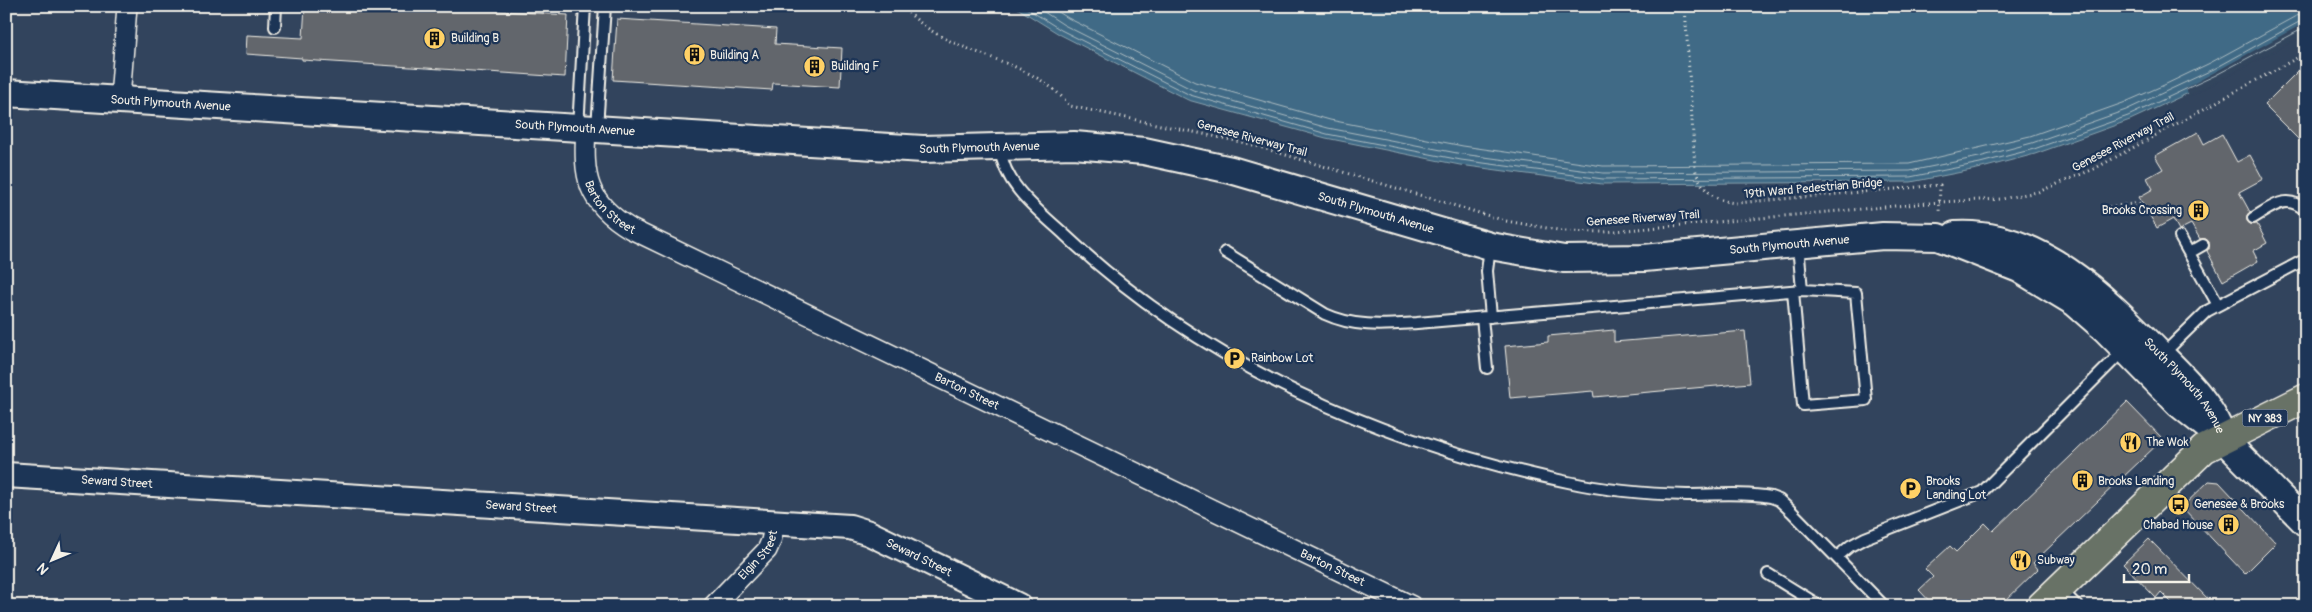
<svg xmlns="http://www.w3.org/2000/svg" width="2312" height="612" font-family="Pangolin,sans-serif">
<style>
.water{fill:#406b86;stroke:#88a1ad}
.pier{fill:#32445d}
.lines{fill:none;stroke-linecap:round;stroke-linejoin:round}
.shore{stroke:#acbbc1;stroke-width:1}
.building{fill:#62666c;stroke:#f4f1e8}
.service-casing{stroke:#f4f1e8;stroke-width:14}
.minor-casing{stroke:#f4f1e8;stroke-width:22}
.tertiary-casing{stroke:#f4f1e8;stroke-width:28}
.secondary-casing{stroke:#f4f1e8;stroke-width:30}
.primary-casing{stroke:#f4f1e8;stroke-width:31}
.path{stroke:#f4f1e8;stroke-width:3;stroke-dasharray:1 4;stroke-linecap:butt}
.service{stroke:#1d3557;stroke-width:10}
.minor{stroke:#1d3557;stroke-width:19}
.tertiary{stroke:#1d3557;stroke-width:24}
.secondary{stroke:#1d3557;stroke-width:26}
.primary{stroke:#687266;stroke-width:28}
.labels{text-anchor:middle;stroke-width:4.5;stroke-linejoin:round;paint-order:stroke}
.shield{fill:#1d3557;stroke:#b4b9bc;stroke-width:1}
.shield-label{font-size:11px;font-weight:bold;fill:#f4f1e8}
.poi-label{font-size:12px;fill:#f4f1e8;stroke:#1d3557;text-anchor:start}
.street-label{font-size:12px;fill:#f4f1e8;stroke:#1d3557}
</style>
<rect width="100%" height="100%" fill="#32445d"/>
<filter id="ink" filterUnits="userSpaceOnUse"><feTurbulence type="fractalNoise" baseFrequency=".02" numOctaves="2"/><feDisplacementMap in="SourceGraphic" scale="10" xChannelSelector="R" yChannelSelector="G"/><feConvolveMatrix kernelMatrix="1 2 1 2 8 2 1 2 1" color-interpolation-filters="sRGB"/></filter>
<g filter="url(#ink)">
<path class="water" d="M1014 6H2306V31L2219 79 2130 120 2035 154 1982 168 1911 182 1602 184 1460 165 1326 138 1188 100 1059 34Z"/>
<path class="pier" d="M2306 22V34L2189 96 2186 88Z"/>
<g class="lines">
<path class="shore" d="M1023 6 1061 30 1190 95 1327 134 1461 160 1603 179 1910 177 1980 163 2034 149 2128 116 2216 75 2306 27
M1035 6 1064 25 1193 90 1328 128 1462 154 1603 173 1910 171 1979 157 2032 143 2126 110 2214 69 2299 22 2306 21
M1049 6 1068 18 1195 82 1330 120 1463 146 1603 166 1909 164 2030 136 2123 103 2162 86 2210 63 2296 16 2306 14"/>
</g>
<path class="building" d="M305 6H423L568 15 565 77 302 60V58L246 54 247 35 303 38Z
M617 19 776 29 775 44 842 48 840 87 773 83 772 90 613 80Z
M2306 63V147L2264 105Z
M2198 132 2204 144 2222 134 2237 162 2250 155 2263 179 2239 192 2250 212 2247 215V221L2250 224H2257L2267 243 2253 251 2258 261 2223 281 2207 251 2209 248V242L2206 239H2200L2191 224 2179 230 2173 219 2157 228 2139 197 2153 189 2147 178 2163 169 2155 156Z
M1614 330V342L1745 331 1750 383 1594 397 1593 391 1510 398 1505 346 1548 342V336Z
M2127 402 2163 439 2033 563 2038 569 2000 606H1934L1919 590 1933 577 1925 569 1950 546 1956 552 1985 523 1993 531Z
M2209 481 2219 482 2276 543 2245 574 2182 507Z
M2149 539 2215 606H2175L2161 592 2156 598 2123 564Z"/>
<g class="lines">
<defs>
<path id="service" d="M275 27 276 6
M578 128 585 6
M597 128 605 6
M1000 148C1004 186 1039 211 1065 235 1203 365 1383 444 1568 482 1608 491 1646 494 1687 495 1714 495 1744 492 1771 497L1779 500 1792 512 1884 606
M2253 218C2272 207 2287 192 2306 211
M2180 237 2218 305
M1798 245 1802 290
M1490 247 1487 271 1491 317
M1225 252 1325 314C1355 328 1385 325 1417 323L1802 290 1856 293 1866 400 1803 405 1793 291
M2189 253 2203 245
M1482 318 1487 368
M2162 355 2207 311 2306 259
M1837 557 1850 546 1865 538 1982 492 2124 350
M1768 574 1820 606
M2060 589 2077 606"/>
<g id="minor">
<path d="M120 99 127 6"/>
<path id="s1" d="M586 128C583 177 586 202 631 229L1412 606"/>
<path id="s2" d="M713 606 767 550 771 541 775 523"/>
</g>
<g id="tertiary">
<path id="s3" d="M6 475 850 527 869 533 1019 606"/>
</g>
<g id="secondary">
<path id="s4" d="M6 93 923 149 1074 145 1144 151 1231 170 1490 246 1564 259 1644 258 1883 236 1938 237 2019 269 2075 303 2106 330 2179 404 2223 439 2306 523"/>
<path id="s5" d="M1955 235C2040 230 2106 299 2160 354 2185 379 2210 402 2222 436"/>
</g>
<path id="primary" d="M2041 606 2204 449 2306 398"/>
</defs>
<use href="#service" class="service-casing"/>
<use href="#minor" class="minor-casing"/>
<use href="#tertiary" class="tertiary-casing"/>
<use href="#secondary" class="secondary-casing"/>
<use href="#primary" class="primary-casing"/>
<path class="path" d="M901 6C914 18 928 30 944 38 987 60 1038 66 1070 106L1246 143 1506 221 1564 231 1604 232 1940 202 2002 199 2021 195 2038 192 2094 169 2306 53
M1685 6 1695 168C1700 189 1715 202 1737 203L1940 185 1939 214
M2104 207 2143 203"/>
<use href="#service" class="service"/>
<use href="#minor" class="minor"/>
<use href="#tertiary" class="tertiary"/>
<use href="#secondary" class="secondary"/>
<use href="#primary" class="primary"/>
</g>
</g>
<defs>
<symbol id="building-disc" viewBox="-11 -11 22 22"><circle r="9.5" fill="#ffd166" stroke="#1d3557"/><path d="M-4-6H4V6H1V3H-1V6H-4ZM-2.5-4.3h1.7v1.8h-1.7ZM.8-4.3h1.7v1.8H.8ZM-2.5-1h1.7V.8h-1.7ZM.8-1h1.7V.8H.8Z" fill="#111"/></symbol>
<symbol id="parking-disc" viewBox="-11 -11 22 22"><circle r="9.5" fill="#ffd166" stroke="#1d3557"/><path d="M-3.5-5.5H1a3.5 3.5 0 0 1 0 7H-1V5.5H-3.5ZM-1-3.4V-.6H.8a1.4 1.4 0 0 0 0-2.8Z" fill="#111"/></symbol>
<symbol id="restaurant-disc" viewBox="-11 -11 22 22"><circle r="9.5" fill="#ffd166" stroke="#1d3557"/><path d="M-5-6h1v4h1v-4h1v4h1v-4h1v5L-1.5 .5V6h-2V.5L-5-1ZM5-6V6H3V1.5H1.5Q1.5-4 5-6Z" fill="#111"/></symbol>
<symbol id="bus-disc" viewBox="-11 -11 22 22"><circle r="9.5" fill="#ffd166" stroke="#1d3557"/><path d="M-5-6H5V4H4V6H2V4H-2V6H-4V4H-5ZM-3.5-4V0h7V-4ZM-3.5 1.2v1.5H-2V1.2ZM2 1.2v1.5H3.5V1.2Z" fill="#111"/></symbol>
</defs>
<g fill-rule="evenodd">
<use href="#building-disc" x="422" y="26" width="25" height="25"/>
<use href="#building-disc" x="682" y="42" width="25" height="25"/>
<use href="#building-disc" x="802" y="54" width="25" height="25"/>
<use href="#building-disc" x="2186" y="198" width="25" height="25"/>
<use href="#parking-disc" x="1222" y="346" width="25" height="25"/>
<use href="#restaurant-disc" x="2118" y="430" width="25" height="25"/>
<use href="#building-disc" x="2070" y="468" width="25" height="25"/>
<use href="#parking-disc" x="1898" y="476" width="25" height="25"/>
<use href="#bus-disc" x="2166" y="492" width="25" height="25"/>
<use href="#building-disc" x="2216" y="512" width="25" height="25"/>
<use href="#restaurant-disc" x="2008" y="548" width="25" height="25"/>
</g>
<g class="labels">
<rect class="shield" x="2242.5" y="409.5" width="45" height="17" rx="4"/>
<g class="shield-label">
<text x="2265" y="422">NY 383</text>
</g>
<g class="poi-label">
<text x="451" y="42">Building B</text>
<text x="710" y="59">Building A</text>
<text x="831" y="70">Building F</text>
<text x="2182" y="214" text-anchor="end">Brooks Crossing</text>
<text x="1251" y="362">Rainbow Lot</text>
<text x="2146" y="446">The Wok</text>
<text x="1926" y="485">Brooks<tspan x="1926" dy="14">Landing Lot</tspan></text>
<text x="2098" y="485">Brooks Landing</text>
<text x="2194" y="508">Genesee &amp; Brooks</text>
<text x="2213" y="529" text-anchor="end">Chabad House</text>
<text x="2037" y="564">Subway</text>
</g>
<g class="street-label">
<text dy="4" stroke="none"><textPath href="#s4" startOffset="165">South Plymouth Avenue</textPath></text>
<text dy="4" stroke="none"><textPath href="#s4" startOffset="570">South Plymouth Avenue</textPath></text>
<text transform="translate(1252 138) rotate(15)" y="4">Genesee Riverway Trail</text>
<text transform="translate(2123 142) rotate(-28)" y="4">Genesee Riverway Trail</text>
<text dy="4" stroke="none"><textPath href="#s4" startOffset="975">South Plymouth Avenue</textPath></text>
<text transform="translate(1813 188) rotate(-5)" y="4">19th Ward Pedestrian Bridge</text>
<text dy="4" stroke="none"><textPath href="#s1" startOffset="88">Barton Street</textPath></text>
<text dy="4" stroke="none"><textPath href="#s4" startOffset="1380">South Plymouth Avenue</textPath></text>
<text transform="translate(1643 218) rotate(-4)" y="4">Genesee Riverway Trail</text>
<text dy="4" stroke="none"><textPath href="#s4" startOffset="1800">South Plymouth Avenue</textPath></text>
<text dy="4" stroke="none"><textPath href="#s5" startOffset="285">South Plymouth Avenue</textPath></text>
<text dy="4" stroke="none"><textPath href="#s1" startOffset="492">Barton Street</textPath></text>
<text dy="4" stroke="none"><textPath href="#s3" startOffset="111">Seward Street</textPath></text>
<text dy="4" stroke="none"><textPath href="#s3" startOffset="516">Seward Street</textPath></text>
<text dy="4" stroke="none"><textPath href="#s2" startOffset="69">Elgin Street</textPath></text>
<text dy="4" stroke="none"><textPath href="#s3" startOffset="921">Seward Street</textPath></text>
<text dy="4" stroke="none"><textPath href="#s1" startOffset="898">Barton Street</textPath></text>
</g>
</g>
<rect width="2312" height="612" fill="none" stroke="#1d3557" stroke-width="25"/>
<rect x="12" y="12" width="2287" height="587" fill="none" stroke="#f4f1e8" stroke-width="2" filter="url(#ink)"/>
<g transform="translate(52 560) rotate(226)" stroke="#1d3557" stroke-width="4" paint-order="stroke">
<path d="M0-4L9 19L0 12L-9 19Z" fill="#f4f1e8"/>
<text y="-8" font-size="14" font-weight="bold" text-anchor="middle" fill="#f4f1e8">N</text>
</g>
<path d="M2124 574v8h65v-8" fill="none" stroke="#f4f1e8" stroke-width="2.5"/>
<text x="2132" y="574" font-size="15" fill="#f4f1e8" stroke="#1d3557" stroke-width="4" paint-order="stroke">20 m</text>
</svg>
